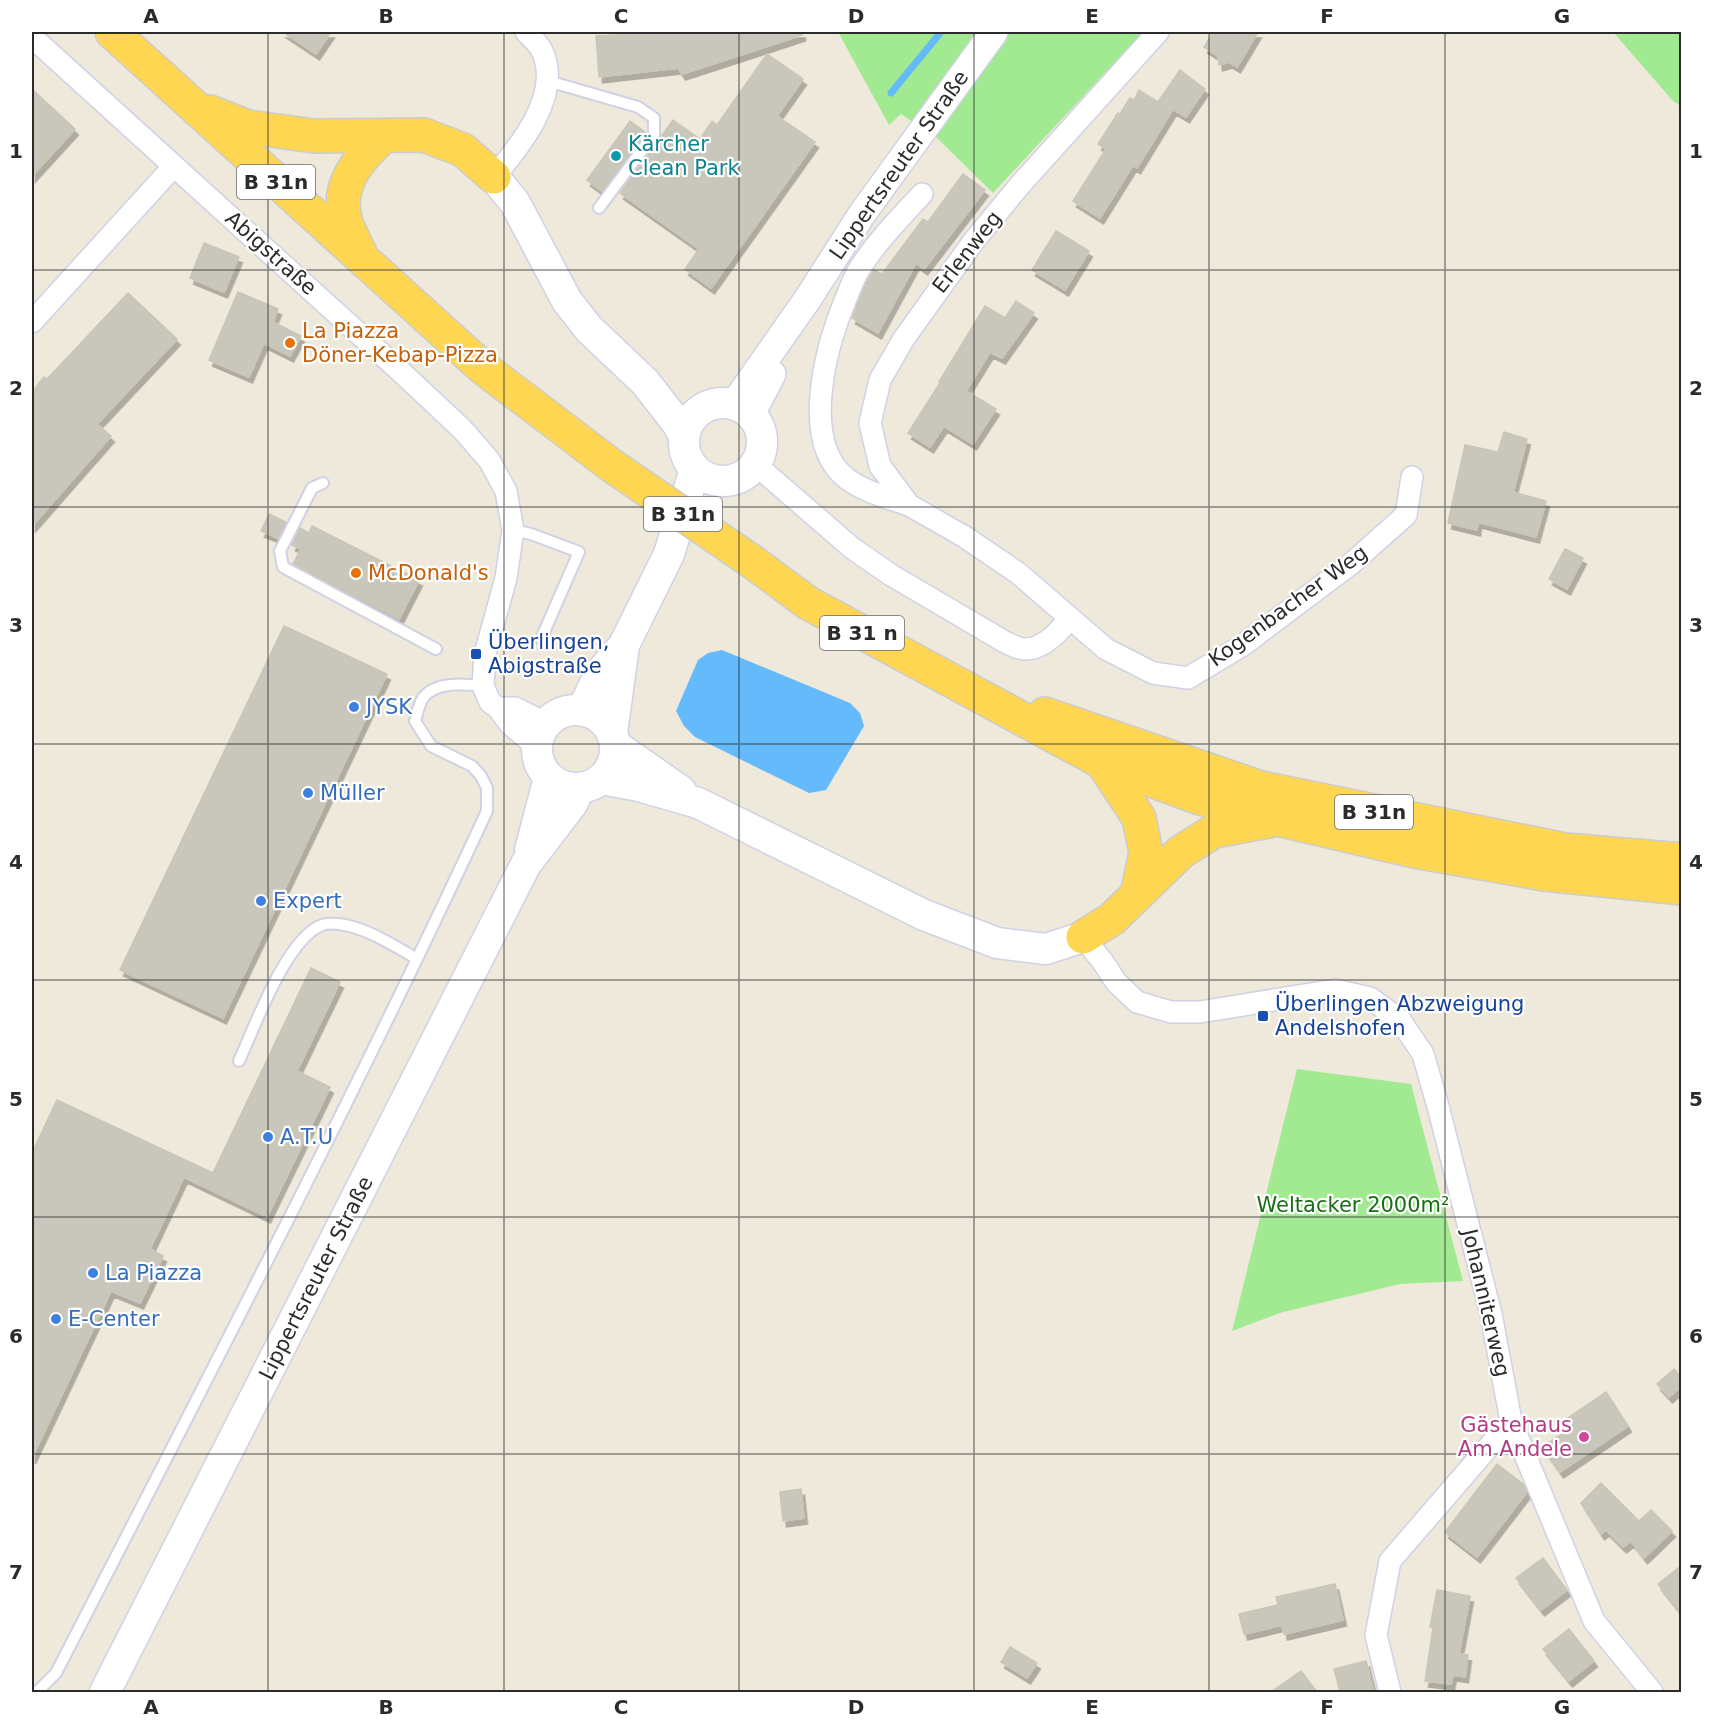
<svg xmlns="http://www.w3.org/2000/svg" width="1713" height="1724" font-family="'DejaVu Sans',sans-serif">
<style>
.green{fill:#a2ea92}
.water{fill:#64bafa}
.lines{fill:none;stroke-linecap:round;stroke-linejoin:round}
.stream{stroke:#64bafa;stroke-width:7}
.building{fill:#c9c6bb;stroke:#cac6b5;stroke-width:1.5;filter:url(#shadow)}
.service-casing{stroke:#d0d1e5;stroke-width:14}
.minor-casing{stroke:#d0d1e5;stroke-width:24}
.tertiary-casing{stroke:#d0d1e5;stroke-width:30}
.secondary-casing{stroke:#d0d1e5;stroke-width:33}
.trunk-casing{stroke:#ccc;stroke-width:36}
.service{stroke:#fff;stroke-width:10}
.minor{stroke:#fff;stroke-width:21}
.tertiary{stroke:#fff;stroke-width:27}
.secondary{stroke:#fff;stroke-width:30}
.trunk{stroke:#fed652;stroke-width:33}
.trunk-bridge-casing{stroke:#ccc;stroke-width:36;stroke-linecap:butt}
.trunk-bridge{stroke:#fed652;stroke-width:33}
.grid{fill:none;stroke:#2b2b2b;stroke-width:1.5;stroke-opacity:0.55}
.culture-dot{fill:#0f9aa8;stroke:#fff;stroke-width:2}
.food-dot{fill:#e8710a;stroke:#fff;stroke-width:2}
.transit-dot{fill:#1a4fb4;stroke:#fff;stroke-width:2}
.shop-dot{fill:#3f7fe0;stroke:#fff;stroke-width:2}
.hotel-dot{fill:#d1479c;stroke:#fff;stroke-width:2}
.labels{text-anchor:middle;stroke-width:4.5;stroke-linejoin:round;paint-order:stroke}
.shield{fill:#fff;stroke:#6b6b6b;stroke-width:1.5}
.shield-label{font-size:20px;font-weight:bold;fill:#2b2b2b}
.culture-label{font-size:21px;fill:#0d838f;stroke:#fff;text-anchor:start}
.street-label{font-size:21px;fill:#2b2b2b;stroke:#fff}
.food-label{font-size:21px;fill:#c56008;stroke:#fff;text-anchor:start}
.transit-label{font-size:21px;fill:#164399;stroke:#fff;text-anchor:start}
.shop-label{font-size:21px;fill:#366cbe;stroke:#fff;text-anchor:start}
.park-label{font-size:21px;fill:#176f13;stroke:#fff}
.hotel-label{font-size:21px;fill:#b23c85;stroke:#fff;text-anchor:end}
.neatline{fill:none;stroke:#2b2b2b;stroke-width:2}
.grid-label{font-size:20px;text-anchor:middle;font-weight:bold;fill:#2b2b2b}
</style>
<defs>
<filter id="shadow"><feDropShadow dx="3.5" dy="6" stdDeviation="0" flood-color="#0004"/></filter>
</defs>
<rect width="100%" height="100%" fill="#eee9db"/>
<path class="green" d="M838 32H1143L993 193 938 139 901 114 889 125Z
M1613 32H1681V106L1673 101Z
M1297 1069 1411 1084 1463 1281 1400 1284 1283 1312 1232 1331Z"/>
<path class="water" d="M722 650 850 703 860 713 864 726 826 790 809 793 695 737 684 726 676 711 698 660 708 653Z"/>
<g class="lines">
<path class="stream" d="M891 93 941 32"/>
</g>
<path class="building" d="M283 32H331L316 54Z
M685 32H802V35L682 74 678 68 599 77 596 36Z
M1213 32H1258L1237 67 1229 62 1219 65 1218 56 1204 47Z
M767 54 803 79 777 116 815 142 711 288 685 269 699 249 620 193 673 120 700 139 712 121 717 125Z
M1180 70 1205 89 1186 117 1173 109 1137 168 1133 165 1100 218 1073 201 1106 149 1098 144 1118 113 1120 114 1130 98 1134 100 1139 90 1158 102Z
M32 89 75 129 32 176Z
M630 121 646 133 602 191 587 180Z
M963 174 985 190 924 269 916 263 878 333 852 318 866 283 874 270 882 274 923 219 928 222Z
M1056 231 1089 251 1065 290 1032 270Z
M204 243 239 257 224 292 190 278Z
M238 292 278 309 273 322 301 336 290 356 264 343 249 377 209 360Z
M128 293 177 339 97 424 111 436 32 526V392L44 377 47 379Z
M1016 301 1034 313 1002 358 990 352 966 391 996 409 973 444 944 426 930 447 908 433 940 383 939 382 985 306 1005 318Z
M1504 432 1527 439 1513 492 1546 501 1536 537 1478 522 1477 530 1448 523 1465 445 1498 452Z
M269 514 286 522 278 538 261 531Z
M312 526 419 580 399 619 293 564 301 549 292 545 300 528 309 533Z
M1565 549 1583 558 1567 589 1549 579Z
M284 626 387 674 223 1018 120 970Z
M311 968 340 982 297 1071 330 1087 267 1217 184 1177 150 1249 163 1256 140 1303 111 1291 32 1458V1153L57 1100 213 1173Z
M1674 1369 1682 1378V1386L1669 1397 1657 1384Z
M1606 1392 1628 1426 1560 1472 1542 1447 1571 1428 1565 1420Z
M1497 1464 1523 1484 1527 1492 1477 1557 1445 1532Z
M1601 1483 1639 1521 1651 1510 1672 1531 1644 1558 1631 1541 1623 1547 1606 1530 1601 1534 1581 1503Z
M801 1489 804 1518 783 1521 780 1492Z
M1543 1558 1567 1590 1541 1610 1516 1578Z
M1682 1565V1614L1658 1584Z
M1335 1584 1343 1620 1284 1634 1282 1625 1244 1634 1239 1614 1278 1605 1276 1597Z
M1437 1590 1470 1596 1459 1654 1468 1655 1465 1677 1453 1675 1451 1684 1425 1681 1433 1627H1430Z
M1569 1629 1594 1661 1569 1681 1543 1649Z
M1010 1647 1037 1663 1027 1678 1001 1662Z
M1366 1661 1373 1690 1362 1692H1340L1334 1669Z
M1301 1671 1317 1692H1271Z"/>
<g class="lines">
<defs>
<path id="service" d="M548 81 638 107 654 118V134L599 208
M323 483 312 488 280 551 283 567 436 649
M513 530 531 534 579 552 541 639
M239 1061C255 1026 286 939 322 925 327 923 339 924 345 925 370 930 394 946 416 958
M37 1692 56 1673C203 1387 352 1102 487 811V788L481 776 472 766 431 746 415 721C417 714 419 704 423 698 435 681 465 684 483 686"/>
<path id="minor" d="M1158 32 1020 185 973 242 903 340 880 380 870 423 880 466 909 505 965 537 1018 573 1106 649 1153 673 1188 678 1243 645 1352 563 1406 515 1412 477
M32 37 174 166
M494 177C520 146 561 96 543 53 540 45 532 38 526 32
M32 322 174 166 399 370 462 429 489 460 506 491 513 530 506 578 485 654 483 686 490 702 498 708 509 723 537 747
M755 464 852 548 891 575 1005 642C1010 644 1018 649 1024 649 1043 650 1059 632 1069 619
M909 505C889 498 864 492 846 478 800 441 826 347 845 301 849 291 853 280 858 271 876 242 899 219 922 194
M498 708H515L547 724
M1083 937 1103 962 1116 982 1137 1002 1171 1012H1200L1335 990 1370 998 1400 1020 1423 1054 1439 1110 1491 1314 1511 1421 1594 1621 1652 1692
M1390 1692 1376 1635 1390 1561 1511 1421"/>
<path id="tertiary" d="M734 404 807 300 862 214 994 32
M751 414 772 374"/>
<path id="secondary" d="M494 177 515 203 567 301 589 329 645 382 677 423 684 436
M684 442a39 39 0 1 1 78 0a39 39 0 1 1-78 0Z
M537 749a39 39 0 1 1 78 0a39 39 0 1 1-78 0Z
M582 711 600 673 624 645 669 554 695 469
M612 733 624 645
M615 745 681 791
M601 779 639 786 698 803 924 915 997 943 1046 949 1083 937
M530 850 549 778
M105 1692 526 864 572 804 580 788"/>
<path id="trunk" d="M112 32 482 367 611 465
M210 112 248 127 314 136 424 135 463 150 494 177
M360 253C355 242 348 230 345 219 336 184 360 157 384 136
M754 563 808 603 1102 762 1200 798 1277 819 1414 851 1544 874 1682 888
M1045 714 1261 788 1565 850 1682 860
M1102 762 1139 818 1146 853 1137 895
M1083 937 1112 919 1181 852 1214 831 1269 821"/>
</defs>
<use href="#service" class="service-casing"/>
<use href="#minor" class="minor-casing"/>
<use href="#tertiary" class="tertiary-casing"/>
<use href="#secondary" class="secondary-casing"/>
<use href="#trunk" class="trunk-casing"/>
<use href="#service" class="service"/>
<use href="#minor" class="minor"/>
<use href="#tertiary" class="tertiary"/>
<use href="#secondary" class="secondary"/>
<use href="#trunk" class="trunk"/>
<defs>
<path id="trunk-bridge" d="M611 465 754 563"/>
</defs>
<use href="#trunk-bridge" class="trunk-bridge-casing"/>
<use href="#trunk-bridge" class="trunk-bridge"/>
</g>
<path class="grid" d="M268 32V1692M504 32V1692M739 32V1692M974 32V1692M1209 32V1692M1445 32V1692M32 270H1682M32 507H1682M32 744H1682M32 980H1682M32 1217H1682M32 1454H1682"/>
<circle class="culture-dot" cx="616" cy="156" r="6"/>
<g class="food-dot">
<circle cx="290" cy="343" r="6"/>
<circle cx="356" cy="573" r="6"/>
</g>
<g class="transit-dot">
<rect x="470" y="648" width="12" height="12" rx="3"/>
<rect x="1257" y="1010" width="12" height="12" rx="3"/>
</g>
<g class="shop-dot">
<circle cx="354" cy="707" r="6"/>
<circle cx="308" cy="793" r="6"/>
<circle cx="261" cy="901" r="6"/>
<circle cx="268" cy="1137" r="6"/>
<circle cx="93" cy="1273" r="6"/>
<circle cx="56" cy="1319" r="6"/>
</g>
<circle class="hotel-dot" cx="1584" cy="1437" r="6"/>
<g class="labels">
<g class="shield">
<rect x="237" y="165" width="78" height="34" rx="4.5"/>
<rect x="644" y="497" width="78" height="34" rx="4.5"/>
<rect x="820" y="616" width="84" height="34" rx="4.5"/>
<rect x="1335" y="795" width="78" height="34" rx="4.5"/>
</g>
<g class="shield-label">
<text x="276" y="189">B 31n</text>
<text x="683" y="521">B 31n</text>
<text x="862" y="640">B 31 n</text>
<text x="1374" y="819">B 31n</text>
</g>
<g class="culture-label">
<text x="628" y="151">Kärcher<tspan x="628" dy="24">Clean Park</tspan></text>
</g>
<g class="street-label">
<text transform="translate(899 165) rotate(-55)" y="7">Lippertsreuter Straße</text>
<text transform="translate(967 252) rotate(-52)" y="7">Erlenweg</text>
<text transform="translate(271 253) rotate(42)" y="7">Abigstraße</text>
<text transform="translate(1288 606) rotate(-36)" y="7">Kogenbacher Weg</text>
<text transform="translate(316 1278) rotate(-63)" y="7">Lippertsreuter Straße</text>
<text transform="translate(1486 1303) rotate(77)" y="7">Johanniterweg</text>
</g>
<g class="food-label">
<text x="302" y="338">La Piazza<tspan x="302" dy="24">Döner-Kebap-Pizza</tspan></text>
<text x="368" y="580">McDonald's</text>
</g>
<g class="transit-label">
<text x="488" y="649">Überlingen,<tspan x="488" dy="24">Abigstraße</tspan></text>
<text x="1275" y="1011">Überlingen Abzweigung<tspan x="1275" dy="24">Andelshofen</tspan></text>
</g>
<g class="shop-label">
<text x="366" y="714">JYSK</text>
<text x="320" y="800">Müller</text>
<text x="273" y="908">Expert</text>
<text x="280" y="1144">A.T.U</text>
<text x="105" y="1280">La Piazza</text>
<text x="68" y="1326">E-Center</text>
</g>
<g class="park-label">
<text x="1353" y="1212">Weltacker 2000m²</text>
</g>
<g class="hotel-label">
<text x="1572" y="1432">Gästehaus<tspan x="1572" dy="24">Am Andele</tspan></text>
</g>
</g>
<rect width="1713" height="1724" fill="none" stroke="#ffffff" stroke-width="66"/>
<rect x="33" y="33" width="1647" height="1658" class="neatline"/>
<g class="grid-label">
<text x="151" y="23">A</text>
<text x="386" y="23">B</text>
<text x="621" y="23">C</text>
<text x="856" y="23">D</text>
<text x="1092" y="23">E</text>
<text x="1327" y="23">F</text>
<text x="1562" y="23">G</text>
<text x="16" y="158">1</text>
<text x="1696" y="158">1</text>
<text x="16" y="395">2</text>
<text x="1696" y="395">2</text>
<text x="16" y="632">3</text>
<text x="1696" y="632">3</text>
<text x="16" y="869">4</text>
<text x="1696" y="869">4</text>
<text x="16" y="1106">5</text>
<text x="1696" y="1106">5</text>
<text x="16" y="1343">6</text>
<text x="1696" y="1343">6</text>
<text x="16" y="1579">7</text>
<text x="1696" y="1579">7</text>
<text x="151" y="1714">A</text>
<text x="386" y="1714">B</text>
<text x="621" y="1714">C</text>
<text x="856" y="1714">D</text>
<text x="1092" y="1714">E</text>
<text x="1327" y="1714">F</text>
<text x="1562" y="1714">G</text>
</g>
</svg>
